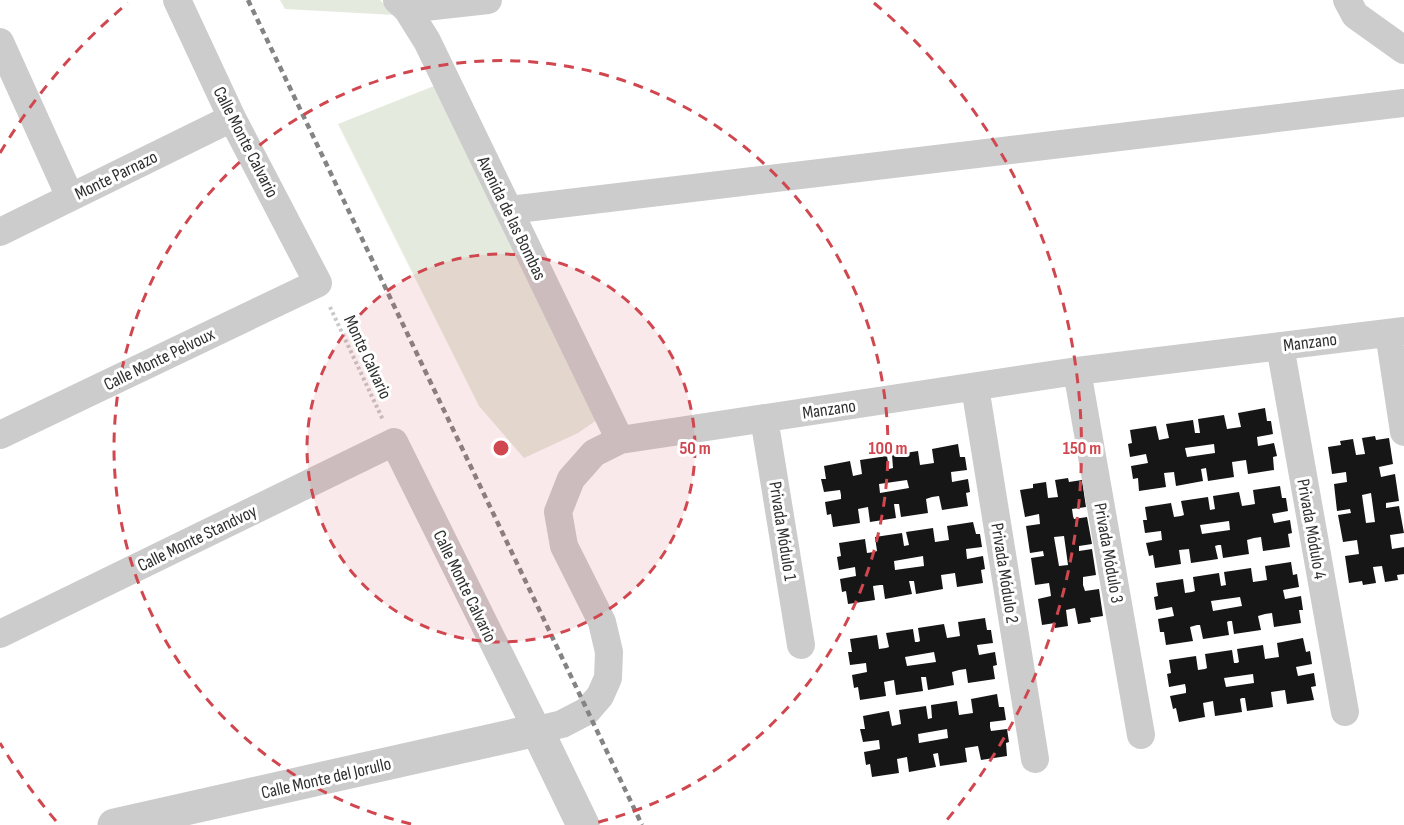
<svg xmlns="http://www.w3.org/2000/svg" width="1404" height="825" font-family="'Sofia Sans Condensed',sans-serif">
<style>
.green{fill:#e5eade}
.building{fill:#161616;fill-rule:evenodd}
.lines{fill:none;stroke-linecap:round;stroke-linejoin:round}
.path{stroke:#c9c9c9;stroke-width:4;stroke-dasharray:3 3;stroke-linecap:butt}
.minor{stroke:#ccc;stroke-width:28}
.tertiary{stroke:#ccc;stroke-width:33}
.rail{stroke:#848484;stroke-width:4.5;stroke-dasharray:6 4.5;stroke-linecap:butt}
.ring{fill:none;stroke:#d0474f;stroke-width:3;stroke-dasharray:10 8}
.labels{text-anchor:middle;stroke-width:6;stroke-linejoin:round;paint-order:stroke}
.street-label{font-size:18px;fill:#2f2f2f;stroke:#fff}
.centre{fill:#d0474f;stroke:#fff;stroke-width:3}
.ring-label{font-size:18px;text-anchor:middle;font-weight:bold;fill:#d0474f;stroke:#fff;stroke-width:6;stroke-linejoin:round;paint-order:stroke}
</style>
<rect width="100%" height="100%" fill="#fff"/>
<path class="green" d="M280 0H380L395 15 285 9Z
M439 84 601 417 578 433 524 458 479 406 338 124Z"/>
<path class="building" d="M1265 408 1267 421H1271L1273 434 1257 437 1258 446 1274 443 1277 456 1273 457 1274 470 1248 474 1246 460 1232 462 1234 477 1208 481 1206 468 1201 469 1203 481 1176 486 1174 472 1164 473 1166 487 1139 491 1138 478 1133 479 1131 466 1148 463 1146 454 1130 457 1128 444 1132 443 1130 430 1156 426 1159 440 1169 438 1166 424 1193 420 1195 433H1200L1198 419 1224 415 1227 429 1241 427 1238 413ZM1214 444 1215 453 1187 457 1185 448Z
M1375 436 1376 440 1389 438 1393 464 1379 467 1381 477 1395 474 1399 501 1386 503V508L1399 506 1404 533 1390 535 1392 549 1404 547V574L1397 575 1398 580 1385 582 1382 566 1373 567 1376 583 1363 585 1362 581 1349 583 1345 556 1359 554 1357 540 1343 542 1338 515 1351 513 1350 509 1337 511 1334 484 1347 482 1346 472 1332 474 1328 447 1341 445 1340 441 1353 439 1356 455 1365 454 1362 438ZM1371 493 1375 522 1366 523 1362 495Z
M958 444 960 457H965L967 470 951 472 952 482 968 479 970 492 966 493 968 506 942 510 939 496 932 497 926 499 928 513 901 517 899 504H894L896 518 870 522 868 507 858 509 860 523 833 527 831 514 827 515 825 502 841 499V495L840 490 824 492 821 479H826L824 466 850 461 853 476 862 474 860 460 887 456 889 469 893 468 892 455 918 451 920 465 934 463 932 449ZM907 480 909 488 880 493 879 484Z
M1068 478 1069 482 1082 480 1086 507 1072 509 1073 516 1074 519 1087 517 1092 544 1079 546V551L1092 549 1096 575 1083 577V585L1085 591 1099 589 1103 616 1090 618 1091 622 1078 624 1075 608 1066 610 1068 626 1055 628V623L1042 625 1038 599 1051 596 1050 589 1049 583 1035 585 1031 558 1044 556 1043 551 1030 553 1026 526 1040 524 1039 514 1025 517 1020 490 1033 488V484L1046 482 1048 498 1058 497 1055 480ZM1064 536 1068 565 1059 566 1054 537Z
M1280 486 1282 498H1286L1288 511 1272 514 1274 523 1290 520 1292 533 1288 534 1290 547 1263 551 1261 537 1254 538 1247 540 1249 554 1223 558 1221 545H1218L1215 546 1218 559 1191 563 1189 549 1179 550 1181 564 1155 568 1153 555 1149 556 1146 543 1162 540 1161 531 1145 533 1143 520H1147L1145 507 1171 503 1174 517 1181 516 1184 515 1181 501 1208 497 1210 510 1215 509 1213 496 1239 492 1242 506 1249 505 1255 504 1253 490ZM1229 521 1230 530 1202 534 1200 525Z
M973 522 976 534H980L982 547 966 549 967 559 983 556 985 569 981 570 983 583 957 587 955 573 941 575 943 589 916 594 914 581H909L912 594 885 599 883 585H880L873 586 875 600 848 604 846 591 842 592 840 579 856 576 855 567 839 570 837 557 841 556 839 543 865 539 867 553 874 552 877 551 875 537 902 533 904 546 909 545 906 532 933 528 935 542 949 540 947 526ZM923 556 924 566 895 570 894 561Z
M1291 562 1293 575 1297 574 1299 587 1283 590 1285 599 1301 596 1303 610H1299L1301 623 1274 627 1272 613 1265 614 1258 616 1261 630 1234 634 1232 621H1229L1227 622 1229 635 1203 639 1200 625H1197L1190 627 1193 641 1166 645 1164 632H1160L1158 619 1174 616 1172 607 1156 610 1154 597 1158 596 1156 583 1183 579 1185 593 1192 592 1195 591 1193 577 1219 573 1221 586 1226 585 1224 572 1251 568 1253 582 1267 580 1265 566ZM1240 597 1242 606 1213 611 1211 601Z
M985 618 987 630H991L993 643 977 645 979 655 995 652 997 665 993 666 995 679 968 683 966 669 959 670 952 672 954 685 928 690 926 677H921L923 691 896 695 894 680 884 682 886 696 860 700 858 687 854 688 852 675 867 672 866 663 850 665 848 652H852L850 639 877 635 879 649 886 648 889 647 886 633 913 629 915 642H918L920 641 918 628 944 624 947 638 954 637 960 636 958 622ZM934 652 936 662 907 666 905 657Z
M1303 638 1306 652 1310 651 1312 664 1296 667 1298 676 1314 673 1316 686 1311 687 1314 700 1287 704 1285 690 1271 692 1273 707 1247 711 1245 698H1242L1240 699 1242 712 1215 716 1213 701 1203 703 1205 717 1179 722 1176 708 1173 709 1170 696 1186 693V689L1185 684 1169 687 1167 674 1171 673 1169 660 1196 656 1198 670 1205 669 1207 668 1205 654 1232 650 1234 663H1237L1239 662 1237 649 1263 645 1265 659 1279 657 1277 643ZM1253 674 1254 683 1226 687 1224 678Z
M997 694 999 707H1004L1006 720 990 722V727L991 731 1007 729 1009 742 1006 743 1007 756 981 760 978 746 965 748 967 762 940 766 938 753 933 754 936 767 909 772 907 757 897 759 899 773 872 777 870 764 866 765 864 752 880 749 879 740 863 742 860 729H865L863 716 889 711 892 726 901 724 899 710 926 706 928 719 932 718 931 705 957 701 959 715 973 713 971 699ZM947 729 948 738 919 743 918 734Z"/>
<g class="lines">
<path class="path" d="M330 307 383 420"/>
<path class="minor" d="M397 0 407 9 427 41 620 440
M1347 0 1355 15 1404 50
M407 9 488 0
M0 42 70 197
M509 210 1404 103
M0 232 232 118
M1389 333 1404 432
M1280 346 1345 712
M1077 371 1141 735
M975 387 1035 759
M764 418 801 645
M0 435 318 283 232 118 177 0
M0 634 394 442 537 730 562 724 587 711 600 696 608 678 609 652 602 622 564 546 558 512 571 479 594 453 620 440 1077 371 1404 331"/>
<path class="tertiary" d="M114 825 537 730 583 825"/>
<path class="rail" d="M248 0 642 825"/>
</g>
<circle cx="501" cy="448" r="194" fill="#d0474f" fill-opacity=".12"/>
<g class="ring">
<circle cx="501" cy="448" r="194"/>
<path d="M411 824A387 387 0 1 1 591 824"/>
<path d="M56 821A581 581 0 0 1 0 743M0 153A581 581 0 0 1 128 3M874 3A581 581 0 0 1 946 821"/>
</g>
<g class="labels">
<g class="street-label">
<text transform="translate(246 142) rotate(63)" y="6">Calle Monte Calvario</text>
<text transform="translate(116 175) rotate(-26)" y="6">Monte Parnazo</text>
<text transform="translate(512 218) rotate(64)" y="6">Avenida de las Bombas</text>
<text transform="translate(1310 342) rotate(-7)" y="6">Manzano</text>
<text transform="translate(368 357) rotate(65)" y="6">Monte Calvario</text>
<text transform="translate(159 359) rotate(-26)" y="6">Calle Monte Pelvoux</text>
<text transform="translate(829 409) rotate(-8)" y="6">Manzano</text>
<text transform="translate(1312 529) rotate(80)" y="6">Privada Módulo 4</text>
<text transform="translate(783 531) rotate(81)" y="6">Privada Módulo 1</text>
<text transform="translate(197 538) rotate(-26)" y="6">Calle Monte Standvoy</text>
<text transform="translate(1109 553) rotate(80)" y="6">Privada Módulo 3</text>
<text transform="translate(1005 573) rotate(81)" y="6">Privada Módulo 2</text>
<text transform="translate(465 586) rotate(64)" y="6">Calle Monte Calvario</text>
<text transform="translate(326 778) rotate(-13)" y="6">Calle Monte del Jorullo</text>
</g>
</g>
<circle cx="501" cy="448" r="9" class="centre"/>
<g class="ring-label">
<text x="695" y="454">50 m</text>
<text x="888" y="454">100 m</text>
<text x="1082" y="454">150 m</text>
</g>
</svg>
